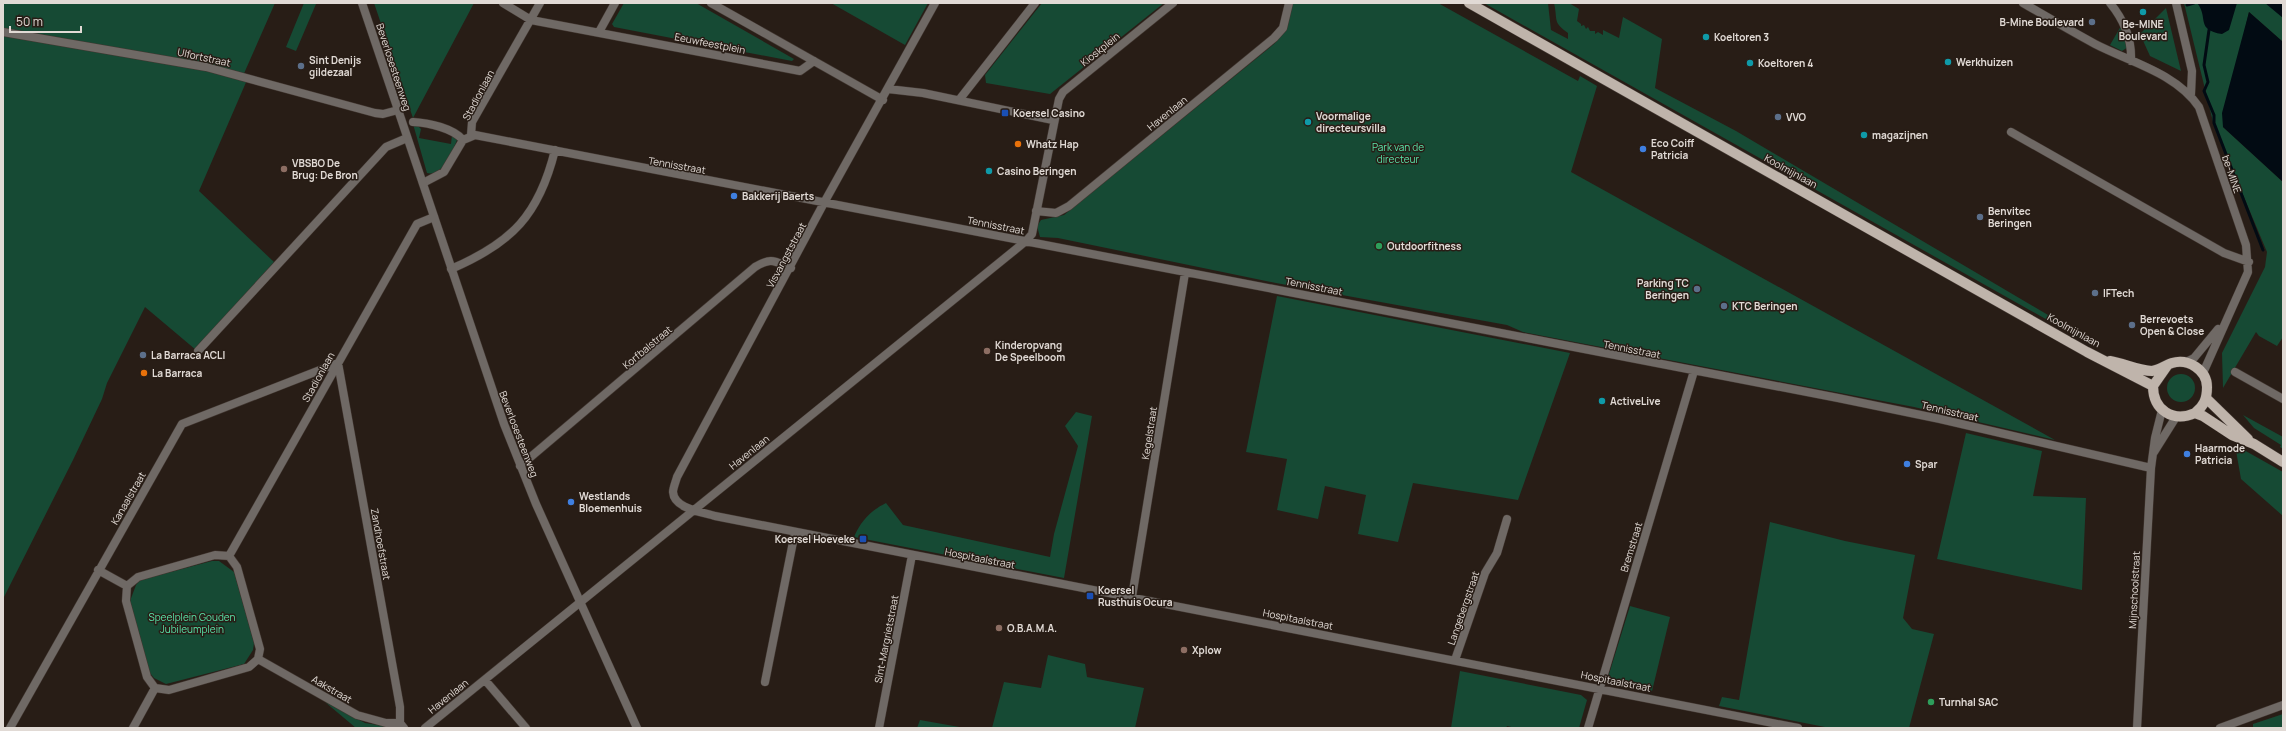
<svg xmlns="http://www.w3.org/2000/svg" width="2286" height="731" font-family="Manrope,sans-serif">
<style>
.green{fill:#164a34}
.water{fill:#020b13}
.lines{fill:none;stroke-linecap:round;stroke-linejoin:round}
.stream{stroke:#020b13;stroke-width:3}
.minor-casing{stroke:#423731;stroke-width:9}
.tertiary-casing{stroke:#423731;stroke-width:9}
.primary-casing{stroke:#423731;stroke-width:11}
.minor{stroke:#6f6965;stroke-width:8}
.tertiary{stroke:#6f6965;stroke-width:8}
.primary{stroke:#bfb4ab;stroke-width:10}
.culture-dot{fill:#0f9aa8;stroke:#281d16;stroke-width:1.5}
.service-dot{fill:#5c6f8a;stroke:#281d16;stroke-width:1.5}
.transit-dot{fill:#1a4fb4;stroke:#281d16;stroke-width:1.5}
.food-dot{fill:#e8710a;stroke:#281d16;stroke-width:1.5}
.shop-dot{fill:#3f7fe0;stroke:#281d16;stroke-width:1.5}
.education-dot{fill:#8d6e63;stroke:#281d16;stroke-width:1.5}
.leisure-dot{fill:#2e9e5b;stroke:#281d16;stroke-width:1.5}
.labels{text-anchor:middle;stroke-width:3;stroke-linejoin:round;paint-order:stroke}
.poi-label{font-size:10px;font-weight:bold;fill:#e1dad5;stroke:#281d16;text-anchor:start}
.street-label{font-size:10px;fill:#e1dad5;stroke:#281d16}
.park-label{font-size:10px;fill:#59e6ab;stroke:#281d16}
</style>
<rect width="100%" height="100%" fill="#281d16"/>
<path class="green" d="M3 3H275L242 78 247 80 199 191 274 262 196 350 145 307 107 383 102 399 73 460 3 599Z
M304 3 316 4 296 51 286 47Z
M374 3H474L413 118Z
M624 3H696L794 59 792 61 614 27 612 24Z
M831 3H928L905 45Z
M1042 3H1164L1050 94 986 83 985 75Z
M1293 3H1438L1578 81 1580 76 1597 86 1571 172 2055 440 1914 407 1523 332 1507 325 1276 283 1058 238 1040 237 1037 226 1041 220 1064 215 1274 44 1286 29Z
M1484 3H1548L1551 30 1568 39V33C1552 22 1558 20 1554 3H1569L1579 9 1577 21 1581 24V26L1584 25 1586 29 1588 27 1590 31H1595V34L1598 32 1603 35V30L1619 38 1623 17 1662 39 1655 88 1736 131 2092 341 2090 344Z
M2184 3H2283V42L2249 12 2223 127 2283 182V337L2277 346 2259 336 2256 332 2223 388 2222 353 2265 267 2267 252 2214 126Z
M2166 8 2181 71 2150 56 2140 34Z
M2121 26 2128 47 2122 51 2110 45Z
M413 124H416L421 129 419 138 451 144 452 135 457 140C452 152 443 177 427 173Z
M1277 296 1570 353 1518 500 1413 483 1398 542 1358 534 1366 495 1325 486 1318 519 1277 510 1287 459 1246 452Z
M2167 388a14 14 0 1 1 28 0a14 14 0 1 1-28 0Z
M1076 412 1092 416 1064 578 854 537C861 521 870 511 886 503L903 525 1050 557 1054 534 1078 446 1065 426Z
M2243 415 2283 437V449L2280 447 2281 445 2254 428Z
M1966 433 2042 451 2033 496 2086 498 2082 590 1937 559Z
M2235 445 2283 472V516L2241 479Z
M1770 522 1845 541 1915 555 1903 618 1912 629 1934 634 1909 728H1830L1719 706 1722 697 1739 700Z
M212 561H219L234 572 254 643 253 650 244 664 166 684 154 678 150 673 130 601 136 585 140 580Z
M1630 606 1670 617 1652 691 1612 682 1609 674Z
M1048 655 1085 664 1087 677 1144 688 1135 728H992L1004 682 1041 688Z
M1460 671 1581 695 1587 700 1579 728H1516L1507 726 1506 728H1451Z
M325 702 365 723 397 728H356Z
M2283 714V728H2253V724Z
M920 720 965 728H917Z"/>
<path class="water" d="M2197 3H2237L2229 30 2222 34C2195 30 2209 17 2197 3Z
M2265 3H2283V18Z
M2249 12 2283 42V182L2223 127 2222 113Z"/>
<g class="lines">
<path class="stream" d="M2187 5 2194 3
M2209 30 2204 65 2208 82 2204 91 2214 115V123L2263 250"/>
<defs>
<path id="minor" d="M503 3 531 20 800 71 814 61
M711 3 883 100
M935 3 825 201 677 477C676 481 673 488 673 492 674 509 703 512 715 516L1798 728
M2023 3C2047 17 2071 31 2095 44 2130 62 2176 73 2199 107L2246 245 2248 272 2203 373
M2110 3C2124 20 2132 39 2131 61
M2176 3 2192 71 2191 94
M3 32 206 67 375 113 383 114 398 110
M599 32 615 3
M888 89 923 93 1053 120
M959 100 1035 3
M413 122C429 123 453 128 463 140
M2011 132 2224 253 2249 262
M471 135 472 122 540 3
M423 183 444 172 463 140 475 135 1838 398 1940 419 2151 468
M1036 211 1056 213 1069 206 1274 38 1283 28 1289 3
M451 269C512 243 539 215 555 150
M198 351 386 147 407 138
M2186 362 2194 358 2218 329
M2235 372 2283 399
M2154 452 2176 417
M520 466 755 267C772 257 774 261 791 268
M215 555 229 556 237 567 260 649 258 659 249 667 169 690 155 688 147 677 126 601 127 586 138 577Z
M229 556 417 224 434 217
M98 570 127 586
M1132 597 1185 273
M258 659 357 715 386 723H400
M1455 660 1485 573 1497 553 1507 519
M485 680 526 728
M765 682 795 532
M10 728 182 424 338 363 400 707V723L404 728
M133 728 155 688
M425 728 1026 241 1032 234 1059 99 1063 92 1173 3
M879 728 912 555
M1588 728 1694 371
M2137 728 2151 468 2155 438 2162 410
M2220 728 2283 705"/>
<path id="tertiary" d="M362 3 504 424 536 504 637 728"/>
<path id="primary" d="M1469 3 2087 352 2153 386
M2110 361C2123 363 2139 371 2152 371 2159 370 2166 365 2172 363 2188 358 2207 370 2207 387 2207 399 2204 406 2195 413 2173 423 2153 410 2153 386L2167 366
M2207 399 2248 439
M2195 413 2203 416 2232 435 2254 444 2283 462"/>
</defs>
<use href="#minor" class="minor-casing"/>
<use href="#tertiary" class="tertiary-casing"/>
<use href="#primary" class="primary-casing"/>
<use href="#minor" class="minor"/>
<use href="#tertiary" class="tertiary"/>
<use href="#primary" class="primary"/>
</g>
<g class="culture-dot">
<circle cx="2143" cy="12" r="4"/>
<circle cx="1706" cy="37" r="4"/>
<circle cx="1948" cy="62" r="4"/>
<circle cx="1750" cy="63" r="4"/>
<circle cx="1308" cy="122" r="4"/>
<circle cx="1864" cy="135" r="4"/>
<circle cx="989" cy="171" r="4"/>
<circle cx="1602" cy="401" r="4"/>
</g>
<g class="service-dot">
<circle cx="2092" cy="22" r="4"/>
<circle cx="301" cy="66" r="4"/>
<circle cx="1778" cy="117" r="4"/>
<circle cx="1980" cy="217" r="4"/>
<circle cx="1697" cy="289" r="4"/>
<circle cx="2095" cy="293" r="4"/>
<circle cx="1724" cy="306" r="4"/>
<circle cx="2132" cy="325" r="4"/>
<circle cx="143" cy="355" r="4"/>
</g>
<g class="transit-dot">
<rect x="1001" y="109" width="8" height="8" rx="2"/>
<rect x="859" y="535" width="8" height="8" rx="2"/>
<rect x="1086" y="592" width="8" height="8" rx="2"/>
</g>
<g class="food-dot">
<circle cx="1018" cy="144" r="4"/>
<circle cx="144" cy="373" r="4"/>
</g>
<g class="shop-dot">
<circle cx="1643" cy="149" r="4"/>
<circle cx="734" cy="196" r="4"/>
<circle cx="2187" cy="454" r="4"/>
<circle cx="1907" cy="464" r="4"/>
<circle cx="571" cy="502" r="4"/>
</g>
<g class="education-dot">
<circle cx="284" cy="169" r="4"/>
<circle cx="987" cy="351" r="4"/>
<circle cx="999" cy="628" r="4"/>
<circle cx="1184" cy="650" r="4"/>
</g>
<g class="leisure-dot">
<circle cx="1379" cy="246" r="4"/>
<circle cx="1931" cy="702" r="4"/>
</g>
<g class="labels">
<g class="poi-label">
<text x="2084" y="26" text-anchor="end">B-Mine Boulevard</text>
<text x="2143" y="28" text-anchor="middle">Be-MINE<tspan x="2143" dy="12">Boulevard</tspan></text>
<text x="1714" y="41">Koeltoren 3</text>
<text x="309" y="64">Sint Denijs<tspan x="309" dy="12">gildezaal</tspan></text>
<text x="1956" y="66">Werkhuizen</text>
<text x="1758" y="67">Koeltoren 4</text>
<text x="1013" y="117">Koersel Casino</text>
<text x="1316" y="120">Voormalige<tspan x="1316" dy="12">directeursvilla</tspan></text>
<text x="1786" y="121">VVO</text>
<text x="1872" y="139">magazijnen</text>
<text x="1651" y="147">Eco Coiff<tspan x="1651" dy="12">Patricia</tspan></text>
<text x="1026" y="148">Whatz Hap</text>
<text x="292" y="167">VBSBO De<tspan x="292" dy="12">Brug: De Bron</tspan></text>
<text x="997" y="175">Casino Beringen</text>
<text x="742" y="200">Bakkerij Baerts</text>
<text x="1988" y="215">Benvitec<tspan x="1988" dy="12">Beringen</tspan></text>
<text x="1387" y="250">Outdoorfitness</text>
<text x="1689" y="287" text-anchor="end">Parking TC<tspan x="1689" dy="12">Beringen</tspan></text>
<text x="2103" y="297">IFTech</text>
<text x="1732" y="310">KTC Beringen</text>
<text x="2140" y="323">Berrevoets<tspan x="2140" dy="12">Open &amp; Close</tspan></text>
<text x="995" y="349">Kinderopvang<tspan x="995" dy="12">De Speelboom</tspan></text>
<text x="151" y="359">La Barraca ACLI</text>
<text x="152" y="377">La Barraca</text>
<text x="1610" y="405">ActiveLive</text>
<text x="2195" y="452">Haarmode<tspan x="2195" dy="12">Patricia</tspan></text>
<text x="1915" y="468">Spar</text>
<text x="579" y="500">Westlands<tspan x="579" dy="12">Bloemenhuis</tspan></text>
<text x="855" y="543" text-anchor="end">Koersel Hoeveke</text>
<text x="1098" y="594">Koersel<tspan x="1098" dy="12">Rusthuis Ocura</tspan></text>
<text x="1007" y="632">O.B.A.M.A.</text>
<text x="1192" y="654">Xplow</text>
<text x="1939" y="706">Turnhal SAC</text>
</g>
<g class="street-label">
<text transform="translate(710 43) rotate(11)" y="4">Eeuwfeestplein</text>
<text transform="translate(1100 49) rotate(-39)" y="4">Kioskplein</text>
<text transform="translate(204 57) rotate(12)" y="4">Ulfortstraat</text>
<text transform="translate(394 67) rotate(72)" y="4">Beverlosesteenweg</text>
<text transform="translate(478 95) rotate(-62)" y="4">Stadionlaan</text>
<text transform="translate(1167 113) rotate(-39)" y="4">Havenlaan</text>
<text transform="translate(677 165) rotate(10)" y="4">Tennisstraat</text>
<text transform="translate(1791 171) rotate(29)" y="4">Koolmijnlaan</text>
<text transform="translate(2232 174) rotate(71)" y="4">be-MINE</text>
<text transform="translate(996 225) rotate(11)" y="4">Tennisstraat</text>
<text transform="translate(786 255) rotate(-62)" y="4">Visvangststraat</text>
<text transform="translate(1314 286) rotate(11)" y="4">Tennisstraat</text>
<text transform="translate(2074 330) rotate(29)" y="4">Koolmijnlaan</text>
<text transform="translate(647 347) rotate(-40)" y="4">Korfbalstraat</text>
<text transform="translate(1632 349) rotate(11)" y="4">Tennisstraat</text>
<text transform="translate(318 377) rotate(-61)" y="4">Stadionlaan</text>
<text transform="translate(1950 411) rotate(13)" y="4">Tennisstraat</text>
<text transform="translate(1149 433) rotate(-81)" y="4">Kegelstraat</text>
<text transform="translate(519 434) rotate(69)" y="4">Beverlosesteenweg</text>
<text transform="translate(749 452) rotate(-39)" y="4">Havenlaan</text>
<text transform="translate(128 498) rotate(-60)" y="4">Kanaalstraat</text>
<text transform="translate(381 544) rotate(80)" y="4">Zandhoefstraat</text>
<text transform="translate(1631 547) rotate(-73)" y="4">Bremstraat</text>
<text transform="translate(980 558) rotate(11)" y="4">Hospitaalstraat</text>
<text transform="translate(2134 590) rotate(-87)" y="4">Mijnschoolstraat</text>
<text transform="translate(1463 608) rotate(-71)" y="4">Langebergstraat</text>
<text transform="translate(1298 619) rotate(11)" y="4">Hospitaalstraat</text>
<text transform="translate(886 639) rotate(-79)" y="4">Sint-Margrietstraat</text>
<text transform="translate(1616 681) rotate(11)" y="4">Hospitaalstraat</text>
<text transform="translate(332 689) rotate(30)" y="4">Aakstraat</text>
<text transform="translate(448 696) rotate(-39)" y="4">Havenlaan</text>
</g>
<g class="park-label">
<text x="1398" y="151">Park van de<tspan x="1398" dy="12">directeur</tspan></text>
<text x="192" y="621">Speelplein Gouden<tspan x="192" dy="12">Jubileumplein</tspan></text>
</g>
</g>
<rect width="2286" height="731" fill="none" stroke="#e1dad5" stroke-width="8"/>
<path d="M10 26v6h71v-6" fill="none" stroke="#e1dad5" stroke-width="2"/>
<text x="16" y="26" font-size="12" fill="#e1dad5" stroke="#281d16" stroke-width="3" paint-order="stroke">50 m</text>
</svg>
